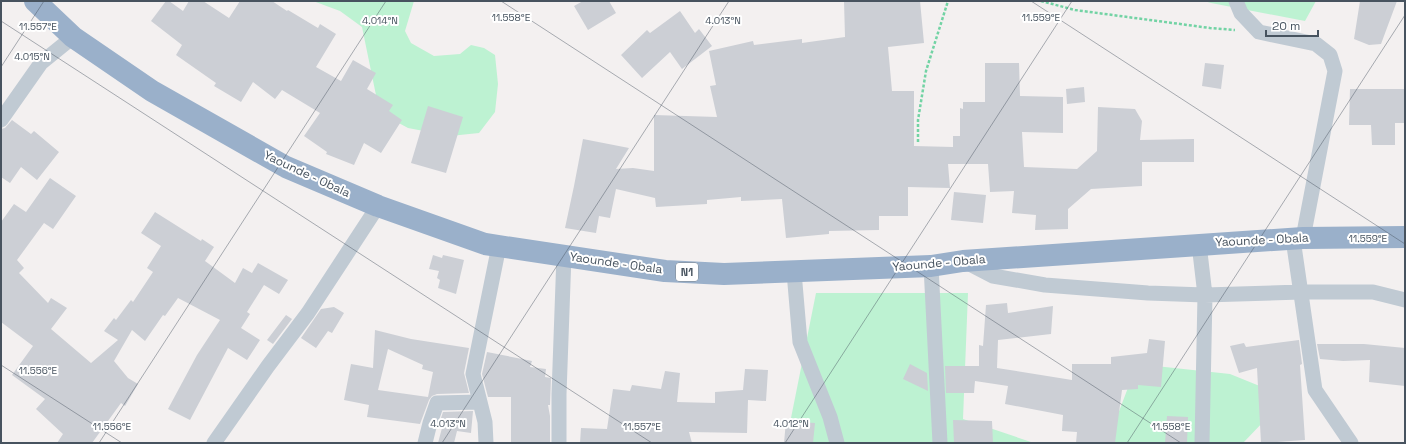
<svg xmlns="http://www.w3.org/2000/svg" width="1406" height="444" font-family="'Space Grotesk',sans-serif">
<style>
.green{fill:#bdf2d2}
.building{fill:#cccfd5;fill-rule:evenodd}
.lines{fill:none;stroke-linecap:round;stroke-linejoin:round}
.path{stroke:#72d3a4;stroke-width:2.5;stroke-dasharray:3 2;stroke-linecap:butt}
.minor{stroke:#c0cad3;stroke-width:15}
.trunk{stroke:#9ab0ca;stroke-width:22}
.ticks{fill:none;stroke:#47535f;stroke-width:1;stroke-opacity:0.45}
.labels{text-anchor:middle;stroke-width:4;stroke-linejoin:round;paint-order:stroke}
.shield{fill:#fff;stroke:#7e878f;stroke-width:1}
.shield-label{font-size:11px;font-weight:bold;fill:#47535f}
.street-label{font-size:12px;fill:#47535f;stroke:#fff}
.ticks-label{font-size:10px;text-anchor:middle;fill:#47535f;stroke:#fff;stroke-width:4;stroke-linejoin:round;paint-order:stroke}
</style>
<rect width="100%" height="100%" fill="#f3f0f0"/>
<path class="green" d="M313 1H414L405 31 411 43 434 56 460 54 471 45 484 48 495 55 498 84 495 112 479 133 450 136 408 128 395 121 377 100 362 27 340 11Z
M1204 1H1316L1305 21 1211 3Z
M816 293H968L963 419 1034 443H786Z
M1137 364 1230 374 1287 397 1243 443H1107Z"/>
<path class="building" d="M166 1H169L183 11 189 1H203L229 18 240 1H272L287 11 288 10 318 28 320 24 336 34 316 67 341 81 353 60 376 73 367 89 393 105 389 111 402 120 381 153 364 143 354 165 326 154 327 152 304 136 320 113 282 90 275 99 253 82 241 102 214 86 216 83 176 55 182 45 151 21Z
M583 1H609L616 13 588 30 574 6Z
M844 1H920L924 43 888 47 892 91H914V146L953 147V136H960V108L963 109V102H985V63H1019L1020 96 1063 97V133L1022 132 1024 167 1077 169 1097 151 1098 107 1135 109 1142 121 1140 140 1194 139V162H1142V186L1091 189 1068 209V229L1035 230 1036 215 1012 213 1014 191 990 192 988 164H948L950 188 908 187V216H879V230L829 231V234L786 238 782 199 741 201V197L707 200V204L656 207 655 198 616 189 610 218 599 216 596 233 565 228 574 186 583 139 629 148 616 169 633 168 654 171V115L717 117 710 86 716 85 709 51 753 41 754 45 802 39V43L845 37Z
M1360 1H1397L1381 44 1369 45 1354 39Z
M680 11 695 33 699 29 712 46 682 69 670 52 642 78 621 55 647 30 650 33Z
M1205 63 1224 65 1221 89 1202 86Z
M1084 87 1085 102 1067 104 1066 89Z
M1350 89H1405V123H1395V145H1372L1371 125H1349Z
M428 106 463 117 446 173 411 163Z
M12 120 31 134 34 131 59 152 37 180 21 167 10 183 1 177V129L5 128Z
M50 178 76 196 53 229 44 223 17 260 24 268 19 273 48 303 51 298 67 308 51 329 91 363 118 340 104 331 114 318 116 320 131 300 133 302 153 272 147 268 161 246 141 233 155 212 201 241 202 239 214 247 205 261 235 283 243 268 252 273 258 263 288 280 279 294 264 285 247 312 250 314 241 328 260 340 247 360 228 348 190 420 168 409 197 355 220 320 178 298 165 316 163 315 145 341 132 330 114 361 128 378 138 384 125 406 121 403 92 443H57L63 434 36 409 45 399 12 375 33 346 1 322V222L14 204 26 212Z
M954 192 986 195 983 223 951 220Z
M433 255 442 258 443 255 464 260 456 294 438 288 440 280 437 278 439 271 429 269Z
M1007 303 1008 313 1053 306 1051 334 998 340 997 368 1072 380V364H1111V357L1147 353 1149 339 1165 341 1161 387 1138 385V389L1122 390 1115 443H1076L1077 432 1062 431 1063 415 1005 404 1008 386 975 381 974 393H946L945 366H979V345L983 346 986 305Z
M334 307 344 313 332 333 328 331 316 348 301 338 321 309Z
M286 315 292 319 273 344 267 340Z
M375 330 411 339 469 348 464 373 469 393 437 394 432 396 429 400 420 424 367 417 369 405 344 400 351 364 373 368ZM388 349 423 365 422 369 433 372 428 397 378 390Z
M1299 340 1302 364 1300 365 1305 440 1261 443 1257 368 1239 373 1230 346 1244 343 1246 347Z
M1317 344H1364L1405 348V386L1369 382 1370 360 1343 361 1320 359Z
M487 352 532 361 530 367 546 369 545 377 551 378 550 405H548L550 416V443H511V397H488L482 374Z
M910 364 927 373 928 391 903 379Z
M745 369 768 370 766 401 748 400 747 433 689 432 692 443H580L581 428 607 429 613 389 630 391 632 385 661 389 665 371 680 373 677 402 715 403V392L743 390Z
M473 411 471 433 457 431 454 443H438L442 428 438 427 443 412Z
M1167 416 1188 417 1187 443H1165Z
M953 420 992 421 993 443H954Z
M786 421 815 423 813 443H784Z"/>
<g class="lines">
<path class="path" d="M1041 1 1075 10 1210 28 1235 30
M918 142V120L926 71 948 1"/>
<path class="minor" d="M1236 1 1241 13 1259 32 1316 44 1330 55 1335 71 1303 238
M1 120 41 63 73 37
M1293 239 1315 390 1351 443
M1199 244 1205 295 1202 443
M966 262 993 276 1045 285 1148 293 1205 295 1301 292H1373L1405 300
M931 266 940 443
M794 272 800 342 830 417 837 443
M214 443 268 366 308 313 378 206
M425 443 430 423 437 403 480 402
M486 443 485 422 473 374 499 246
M559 443V394L564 255"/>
<path class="trunk" d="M35 1 73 37 152 91 286 167 378 206 485 244 665 271 724 274 931 266 963 261 1303 238 1405 237"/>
</g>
<path class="ticks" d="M501 1 1181 443M1031 1 1405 244M1 21 652 443M1 67 44 1M1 365 122 443M99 443 386 1M442 443 729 1M785 443 1072 1M1127 443 1405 15"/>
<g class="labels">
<rect class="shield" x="676" y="263" width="22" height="18" rx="3"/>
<g class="shield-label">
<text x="687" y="276">N1</text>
</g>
<g class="street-label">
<text transform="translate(307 174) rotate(25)" y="4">Yaounde - Obala</text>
<text transform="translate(1262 240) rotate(-3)" y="4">Yaounde - Obala</text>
<text transform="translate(616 263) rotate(8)" y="4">Yaounde - Obala</text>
<text transform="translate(939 263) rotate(-5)" y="4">Yaounde - Obala</text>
</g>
</g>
<g class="ticks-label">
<text x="511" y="21">11.558°E</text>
<text x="1041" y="21">11.559°E</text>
<text x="380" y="24">4.014°N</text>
<text x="723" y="24">4.013°N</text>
<text x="38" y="30">11.557°E</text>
<text x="32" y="60">4.015°N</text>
<text x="1368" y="242">11.559°E</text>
<text x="38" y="374">11.556°E</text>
<text x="448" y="427">4.013°N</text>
<text x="791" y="427">4.012°N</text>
<text x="112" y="430">11.556°E</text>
<text x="642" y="430">11.557°E</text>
<text x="1171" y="430">11.558°E</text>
</g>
<rect width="1406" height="444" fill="none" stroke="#47535f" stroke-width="4"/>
<path d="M1266 30v6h52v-6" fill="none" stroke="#47535f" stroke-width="2"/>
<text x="1272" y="30" font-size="12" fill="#47535f" stroke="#ffffff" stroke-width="3" paint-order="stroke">20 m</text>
</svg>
